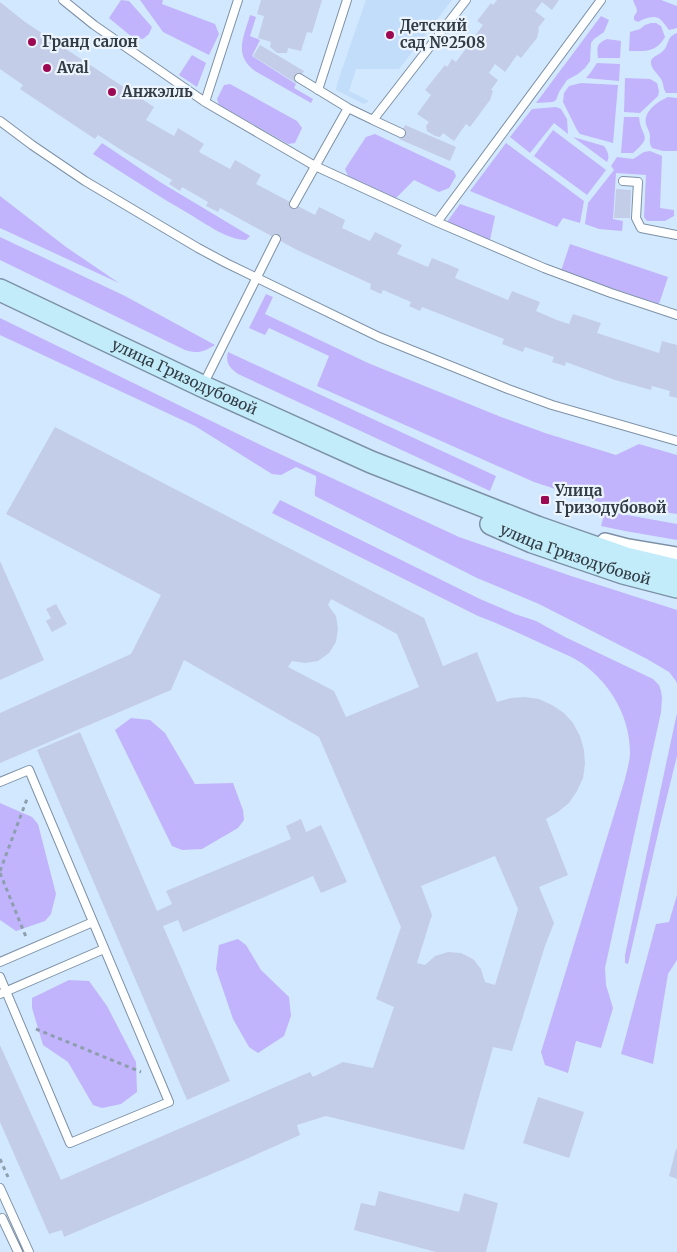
<svg xmlns="http://www.w3.org/2000/svg" width="677" height="1252" font-family="Merriweather,serif">
<style>
.built{fill:#c1ddf9}
.green{fill:#c1b4fc}
.building{fill:#c3cde7;fill-rule:evenodd}
.lines{fill:none;stroke-linecap:round;stroke-linejoin:round}
.lane-casing{stroke:#7d91a6;stroke-width:10}
.street-casing{stroke:#7d91a6;stroke-width:18}
.secondary-casing{stroke:#7d91a6;stroke-width:24}
.path{stroke:#8d9ead;stroke-width:3;stroke-dasharray:4 4;stroke-linecap:butt}
.lane{stroke:#fff;stroke-width:8}
.street{stroke:#fff;stroke-width:15}
.secondary{stroke:#c3ecfa;stroke-width:21}
.poi-dot{fill:#9d0853;stroke:#ebf4fd;stroke-width:2}
.labels{text-anchor:middle;stroke-width:4.5;stroke-linejoin:round;paint-order:stroke}
.poi-label{font-size:15px;font-weight:bold;fill:#323b43;stroke:#ebf4fd;text-anchor:start}
.street-label{font-size:15px;fill:#323b43;stroke:#ebf4fd}
</style>
<rect width="100%" height="100%" fill="#d2e8fe"/>
<path class="built" d="M366 0H452L399 69H356L349 91 369 101 364 104 336 90 337 84Z"/>
<path class="green" d="M121 0 129 1 152 27 149 34 143 39 132 37 109 18Z
M140 0H163L162 4 215 24 219 34 209 55 163 32Z
M633 0H661L677 6V28L669 30C667 27 663 22 660 19 654 15 645 18 638 22L634 20V16C640 10 635 7 633 0Z
M250 15 256 17 250 36 260 40 252 56 296 84 294 88 313 99 311 103 255 71C233 55 244 37 250 15Z
M601 16 609 20 604 32 594 39 591 43 590 61 585 68 578 74 567 80 559 92 556 100 553 102 536 103Z
M651 23H656L661 26 665 37C656 53 645 51 629 51L630 32 640 29 645 25Z
M677 33V93H666C663 89 664 84 661 79 658 74 650 68 651 61 652 56 660 55 663 51 670 44 666 37 677 33Z
M607 39 621 41 620 58H598C597 47 596 44 607 39Z
M192 55 206 63 197 87 179 75Z
M597 63 620 64 619 81 586 78 591 72Z
M625 78 650 79 657 83 659 91 658 96 640 113 624 112Z
M581 83 618 85 613 143 580 134 577 130 563 102 564 93 569 86Z
M230 84 297 121 302 128 295 143 288 144 219 105 217 99 224 85Z
M668 97 677 98V151H663L652 148C649 143 650 141 650 136 650 132 647 128 646 124 643 112 658 101 668 97Z
M556 107 561 109 567 119 568 134 554 123 530 153 510 137 532 109Z
M624 117H639C641 139 654 134 633 153H621Z
M553 130 606 170 587 195 534 156Z
M375 134 454 171 456 176 449 188 439 192 414 180 396 198 348 176 345 169 366 137Z
M573 137 604 146C608 152 610 156 607 162Z
M102 143 160 182 250 236 246 240C228 240 206 224 191 215 158 196 126 175 93 154Z
M506 143 584 201 580 223 563 218 557 227 470 191Z
M650 151 662 156 660 208 674 210V216L665 221H647L644 217 646 175 616 173 613 219 623 221 622 231 599 229 585 224 588 203 614 170 611 166 617 157 633 159 644 152Z
M0 196 66 247 119 283 0 228Z
M460 204 495 216 490 240 447 222Z
M0 237 125 296 215 345C203 352 199 354 185 350L0 260Z
M570 244 668 277 659 304 561 271Z
M266 294 273 297 265 314 368 363 501 417 545 433 616 455 639 444 677 455V514L607 504 574 495 534 482 317 386 329 356 269 328 265 335 249 328Z
M0 318 267 448 459 537 571 576 677 610V684L676 681 669 672 647 659 539 604 477 578 315 496C314 489 317 484 316 476L296 467 281 475 272 474 195 426 0 335Z
M228 352 496 476 490 491 238 374C230 368 225 363 228 352Z
M280 500 480 599 515 614 536 621 565 637 653 679 659 685 661 691 662 698 661 712 605 968 606 985 613 1008 601 1048 576 1041 568 1073 545 1065 541 1052 625 779C627 770 630 761 630 752 630 718 611 684 583 664 573 657 560 652 549 647 525 636 502 625 478 616L272 513Z
M605 511 677 524V540L625 531 601 526Z
M677 713V756L660 825 628 964 625 963V955Z
M131 718 150 720 165 733 195 784 233 783 243 810 244 820 238 828 202 849 182 850 172 846 115 730Z
M0 803 32 817 38 824 56 894 51 914 45 921 16 931 0 920Z
M677 895V960L668 974 653 1064 621 1054 656 924 669 922Z
M238 939 246 945 261 970 289 997 291 1016 284 1036 258 1053 249 1047 233 1019 216 969 219 945Z
M69 980 89 981 107 1006 136 1062 137 1092 121 1104 102 1108 93 1105 68 1062 43 1045 32 1008V998Z"/>
<path class="building" d="M261 0H322L312 33 307 32 301 51 288 48 287 53H277L270 47 271 42 258 38 264 16 257 14Z
M497 0H559L552 10 542 2 535 11 545 19 538 28 539 29 537 38 521 58 517 55 505 72 495 64 489 73 498 80 491 90 493 91 490 100 470 127 466 124 454 141 443 133 440 137 435 136 427 131 426 126 429 122 417 114 431 95 425 90 445 65 447 67 452 59 456 62 483 25 477 21 491 3 493 5Z
M0 2 25 22 154 107 146 120 174 136 178 128 204 144 199 152 230 169 235 160 261 175 256 184 294 204 315 215 319 207 345 220 342 228 370 241 375 232 402 245 397 254 428 267 432 258 459 269 455 278 508 300 512 291 540 302 536 311 557 320 569 324 573 314 601 323 597 333 659 353 662 341 677 345V398L669 396 670 391 652 386 651 390 615 380 566 362 565 366 552 362 554 357 525 347 523 352 502 344 504 339 422 307 420 311 409 306 411 302 383 290 381 294 370 289 371 284 297 250 220 208 218 212 206 206 208 202 182 187 180 191 169 184 172 180 126 153 98 135 95 139 20 89 23 85 0 69Z
M260 45 304 71 296 83 253 56Z
M405 125 456 147 450 161 399 139Z
M616 189 631 190 630 218H614Z
M55 427 424 618 443 666 477 652 497 702 511 698 525 697 539 699 552 705 564 713 573 723 580 736 584 750 585 764 583 778 577 791 569 803 558 812 546 819 568 875 539 887 554 923 545 946 512 1051 493 1047 464 1150 326 1116 297 1125 300 1135 242 1161 64 1237 62 1230 49 1234 0 1122V1045L61 1180 310 1072 313 1077 343 1062 373 1068 394 1007 376 999 401 927 319 737 184 660 171 690 0 763V713L131 654 161 595 6 514ZM331 599 397 634 419 687 346 717 334 691 288 667 292 661 305 663 318 661 329 653 336 642 338 629 336 616 328 605ZM495 856 518 909 495 985 485 982 481 969 473 959 461 953 448 952 435 956 425 965 417 963 432 915 421 886Z
M0 561 44 660 0 680Z
M56 604 67 624 52 632 46 621 51 618 46 609Z
M80 732 157 911 172 904 166 891 291 839 286 826 301 819 306 832 321 825 347 882 321 893 313 876 183 932 178 920 163 926 230 1081 187 1100 37 750Z
M538 1097 584 1112 569 1158 523 1143Z
M676 1149H677V1179L669 1176Z
M379 1191 459 1212 464 1193 498 1203 486 1252H436L354 1230 361 1203 375 1206Z"/>
<g class="lines">
<defs>
<path id="lane" d="M63 0 94 25 205 102 315 166 437 222 544 268 611 293 677 315
M299 78 348 108
M318 90 347 0
M205 102 238 0
M373 120 401 133
M0 121 32 145 85 181 198 248 226 263 379 337 508 389 552 405 677 441
M623 181 638 182 636 218 641 228 677 235
M294 204 348 108 373 120 466 0
M437 222 601 0
M203 385 276 239
M0 782 29 770 169 1102 70 1143 0 977
M0 962 93 922
M0 994 104 949
M0 1188 29 1252
M0 1219 2 1218 18 1252"/>
<path id="street" d="M605 541 628 547 677 555"/>
<g id="secondary">
<path id="s1" d="M0 290 202 386 371 462 537 527 626 558 677 570"/>
<path id="s2" d="M491 524 532 542 623 573 677 587"/>
</g>
</defs>
<use href="#lane" class="lane-casing"/>
<use href="#street" class="street-casing"/>
<use href="#secondary" class="secondary-casing"/>
<path class="path" d="M0 871 27 799
M0 873 26 937
M36 1029 141 1072
M0 1159 8 1177"/>
<use href="#lane" class="lane"/>
<use href="#street" class="street"/>
<use href="#secondary" class="secondary"/>
</g>
<g class="poi-dot">
<circle cx="390" cy="35" r="5"/>
<circle cx="32" cy="42" r="5"/>
<circle cx="47" cy="68" r="5"/>
<circle cx="112" cy="92" r="5"/>
<rect x="540" y="495" width="10" height="10" rx="2.5"/>
</g>
<g class="labels">
<g class="poi-label">
<text x="400" y="31">Детский<tspan x="400" dy="17">сад №2508</tspan></text>
<text x="42" y="47">Гранд салон</text>
<text x="57" y="73">Aval</text>
<text x="122" y="97">Анжэлль</text>
<text x="555" y="496">Улица<tspan x="555" dy="17">Гризодубовой</tspan></text>
</g>
<g class="street-label">
<text dy="5" stroke="none"><textPath href="#s1" startOffset="204">улица Гризодубовой</textPath></text>
<text dy="5" stroke="none"><textPath href="#s2" startOffset="90">улица Гризодубовой</textPath></text>
</g>
</g>
</svg>
